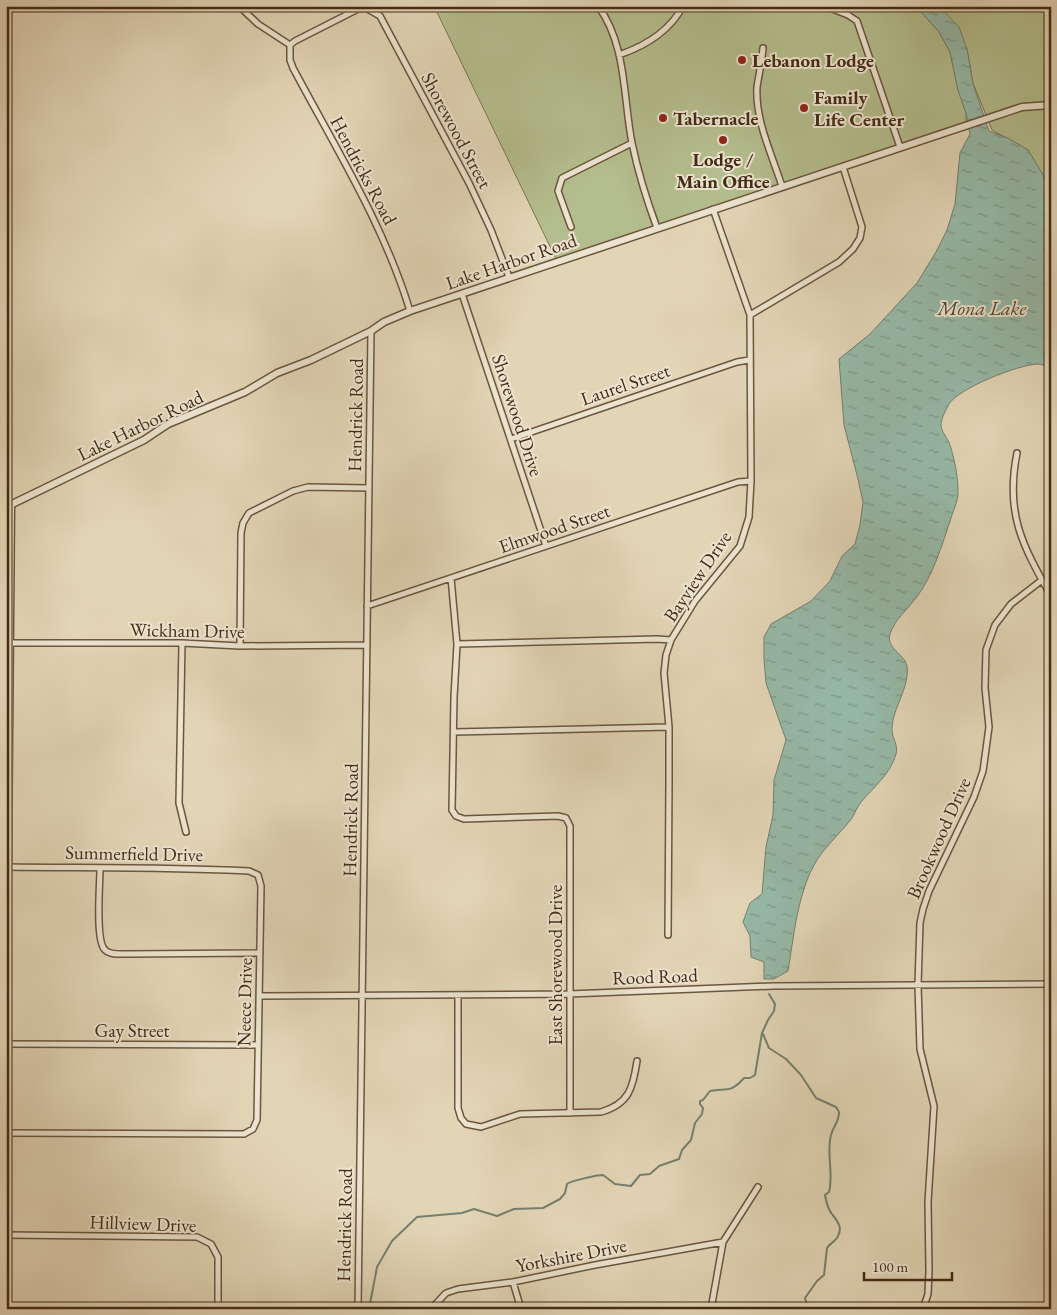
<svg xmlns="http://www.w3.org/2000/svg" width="1057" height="1315" font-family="'EB Garamond',serif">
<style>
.park{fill:#b4bd8d;stroke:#7c7452}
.water{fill:url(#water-ripples);stroke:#75806e}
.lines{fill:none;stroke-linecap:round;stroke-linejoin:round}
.stream{stroke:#75806e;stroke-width:2}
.minor-casing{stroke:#6c563e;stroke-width:8}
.tertiary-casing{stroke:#6c563e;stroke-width:9}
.minor{stroke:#ece4d0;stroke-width:5}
.tertiary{stroke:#ece4d0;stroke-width:6}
.poi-dot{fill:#8f2418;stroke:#ece4d0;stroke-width:2}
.labels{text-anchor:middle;stroke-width:4;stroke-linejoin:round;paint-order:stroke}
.poi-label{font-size:19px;font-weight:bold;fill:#442b16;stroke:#ece4d0;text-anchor:start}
.street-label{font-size:19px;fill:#442b16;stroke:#ece4d0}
.water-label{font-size:20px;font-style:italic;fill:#544733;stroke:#ece4d0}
</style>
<defs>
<pattern id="water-ripples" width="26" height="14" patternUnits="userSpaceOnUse" patternTransform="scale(1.25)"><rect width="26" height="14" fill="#96b9a8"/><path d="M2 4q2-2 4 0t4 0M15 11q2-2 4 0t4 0" fill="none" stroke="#7c9788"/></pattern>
</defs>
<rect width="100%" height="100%" fill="#e2d5b6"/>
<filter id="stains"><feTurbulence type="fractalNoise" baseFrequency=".004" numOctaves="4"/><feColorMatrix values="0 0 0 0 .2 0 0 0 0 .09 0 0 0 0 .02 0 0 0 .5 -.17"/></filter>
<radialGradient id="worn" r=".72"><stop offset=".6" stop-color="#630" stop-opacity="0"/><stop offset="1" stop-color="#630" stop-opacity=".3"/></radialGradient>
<path class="park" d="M434 6H916L939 32 950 52 958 90 966 113V126L557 261Z
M939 6H1051V189L1028 150 992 130 973 83 967 49Z"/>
<path class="water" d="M916 6H939L959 27 967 49 973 84 989 131 1008 138 1028 150 1051 188V369C1047 366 1042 364 1037 364 1018 365 959 388 949 404 946 410 941 418 941 425 941 432 948 438 950 445 955 461 958 477 958 493 958 501 953 511 951 518 942 545 933 576 916 598 907 610 895 619 890 634 886 649 904 653 907 666 910 687 893 707 892 728 891 736 899 746 896 754 891 773 874 787 861 802 857 807 855 813 852 818 840 834 823 848 814 865 797 897 794 936 788 971L774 979H764V962L751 957 750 936 743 922 750 903 762 894 766 847 773 815 774 780 786 740 766 683 764 659V637L771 624 811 601 830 581 842 556 855 544 860 525 863 502 858 479 844 425 839 359 870 334 917 283 936 252 947 230 955 204 960 153 970 134 966 113 958 90 950 52 939 32Z"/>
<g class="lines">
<path class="stream" d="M763 1034 769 1048 786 1059 801 1075 816 1098 836 1107 839 1112C839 1123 833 1126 831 1135 826 1154 834 1173 829 1192L825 1195C826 1201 828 1209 832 1214 837 1221 843 1227 838 1236 836 1241 830 1243 827 1248L824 1275 817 1281 805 1298 808 1309
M369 1309 377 1267 392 1241 417 1217 462 1213 474 1209 497 1216 514 1209 543 1208 560 1199 565 1193 567 1184C570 1181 597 1175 603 1175L615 1184 631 1186 640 1175 650 1174 659 1166 679 1159 682 1150 691 1140 695 1123 702 1114 703 1108 700 1104V1101L703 1100 710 1091C727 1088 731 1093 744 1078H750L755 1075 762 1033 768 1020 774 1011 775 1004 769 994"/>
<defs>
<path id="minor" d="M239 6 258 24 290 45
M598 6C627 45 623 98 632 143 638 172 647 201 657 228
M825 6 848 15 857 21 900 147
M366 8 380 16 469 183 491 230 509 277
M290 45V60L293 68C335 147 384 225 410 311
M290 45 295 41 358 9 366 8
M763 48C762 61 759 74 757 87 755 120 772 155 782 186
M619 55C645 46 670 31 683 6
M571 227 558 191 562 178 632 143
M462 294 546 546
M750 315 839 262 853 249 860 238 862 227 843 167
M511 439 737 362 749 360
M1017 453C1005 513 1022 545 1051 596
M451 578 457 644 454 697 452 810 456 816 464 819 558 816 566 818 570 826V1113
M367 606 738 482 751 481
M6 643H182L240 646 367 645
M182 643 179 803 186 832
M457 644 657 639 671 640
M240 646 241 533 243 523 249 513 293 491 308 487 369 488
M454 732 669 727
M100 869C100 884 95 941 105 950 110 955 120 954 127 954L260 953
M668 935 669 782V727L664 673 666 655 671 640 695 601 740 546 749 517 751 481 750 315 713 209
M458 995V1108L461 1118 466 1124 481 1127 520 1114 601 1112C629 1104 633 1088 637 1061
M260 996 569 994 773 986 1051 984
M7 1044 258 1045
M6 1133 244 1134 253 1129 257 1120 261 886 258 875 249 871C169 867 88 868 8 867
M6 1235 197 1237 211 1244 218 1257V1309
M513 1282 521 1309
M358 1309 371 331
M431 1309 446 1293 458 1289 513 1282 595 1265 723 1242
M711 1309 723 1242 758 1187
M923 1309 928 1294 929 1271 928 1202 934 1106 920 1049 918 985 920 923 923 909 929 891 974 797 983 771 989 727 985 688 986 650 995 625 1011 604 1042 580"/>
<path id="tertiary" d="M6 507 144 440 168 424 245 392 277 373 311 360 371 331 384 322 410 311 1022 107 1051 105
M6 1083 11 505"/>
</defs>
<use href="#minor" class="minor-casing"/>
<use href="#tertiary" class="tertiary-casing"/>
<use href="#minor" class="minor"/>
<use href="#tertiary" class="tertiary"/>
</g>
<g class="poi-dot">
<circle cx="742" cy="60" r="5"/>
<circle cx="804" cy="108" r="5"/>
<circle cx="663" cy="118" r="5"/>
<circle cx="723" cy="140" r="5"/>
</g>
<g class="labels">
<g class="poi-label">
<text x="752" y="67">Lebanon Lodge</text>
<text x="814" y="104">Family<tspan x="814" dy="22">Life Center</tspan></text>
<text x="673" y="125">Tabernacle</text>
<text x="723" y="166" text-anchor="middle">Lodge /<tspan x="723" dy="22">Main Office</tspan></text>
</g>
<g class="street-label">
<text transform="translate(457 130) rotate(62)" y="7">Shorewood Street</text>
<text transform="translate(364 170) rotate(62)" y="7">Hendricks Road</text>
<text transform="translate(511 261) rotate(-19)" y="7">Lake Harbor Road</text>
<text transform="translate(625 384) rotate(-19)" y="7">Laurel Street</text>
<text transform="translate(355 415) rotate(-89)" y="7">Hendrick Road</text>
<text transform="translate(518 415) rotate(72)" y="7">Shorewood Drive</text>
<text transform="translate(140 425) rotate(-26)" y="7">Lake Harbor Road</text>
<text transform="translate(554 528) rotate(-19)" y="7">Elmwood Street</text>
<text transform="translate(697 576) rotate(-56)" y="7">Bayview Drive</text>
<text transform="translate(187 630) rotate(1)" y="7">Wickham Drive</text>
<text transform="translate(350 820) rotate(-89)" y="7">Hendrick Road</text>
<text transform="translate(938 838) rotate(-66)" y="7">Brookwood Drive</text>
<text transform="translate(134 853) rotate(1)" y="7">Summerfield Drive</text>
<text transform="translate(555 965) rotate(-90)" y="7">East Shorewood Drive</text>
<text transform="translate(655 976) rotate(-2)" y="7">Rood Road</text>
<text transform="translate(244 1002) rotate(-89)" y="7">Neece Drive</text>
<text x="132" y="1037">Gay Street</text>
<text transform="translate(143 1223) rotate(2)" y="7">Hillview Drive</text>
<text transform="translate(344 1225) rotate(-89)" y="7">Hendrick Road</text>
<text transform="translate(571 1255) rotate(-11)" y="7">Yorkshire Drive</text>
</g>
<g class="water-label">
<text x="982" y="315">Mona Lake</text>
</g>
</g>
<rect width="1057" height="1315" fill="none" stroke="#e2d5b6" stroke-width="25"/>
<rect x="8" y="8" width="1042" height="1300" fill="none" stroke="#442b16" stroke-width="2.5"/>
<rect x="12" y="12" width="1032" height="1290" fill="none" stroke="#442b16"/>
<path d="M864 1272v8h88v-8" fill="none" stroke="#442b16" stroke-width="2.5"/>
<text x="872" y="1272" font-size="15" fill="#442b16" stroke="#ece4d0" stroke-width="4" paint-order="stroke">100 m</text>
<rect width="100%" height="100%" filter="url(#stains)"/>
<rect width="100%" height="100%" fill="url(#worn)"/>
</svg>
